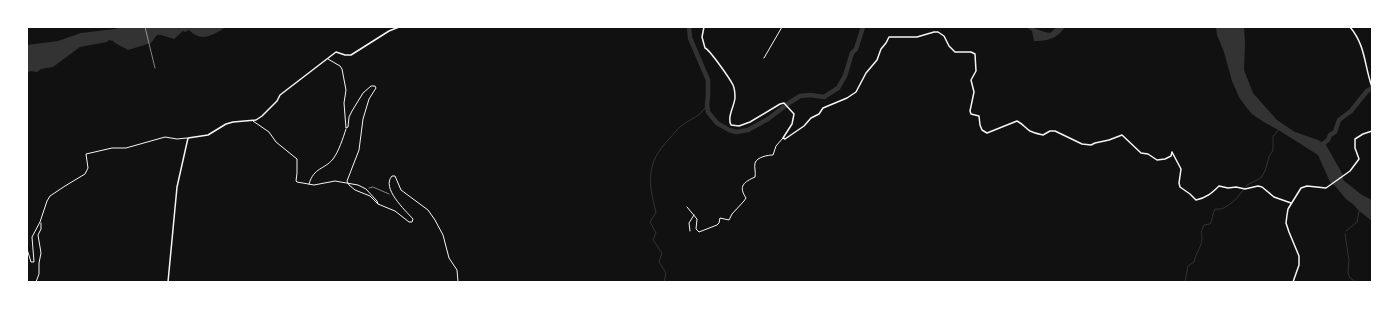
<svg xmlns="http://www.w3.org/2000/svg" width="1399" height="309" font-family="'Golos Text',sans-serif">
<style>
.water{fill:#333}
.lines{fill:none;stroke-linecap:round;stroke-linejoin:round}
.stream{stroke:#333;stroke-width:1}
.river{stroke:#333;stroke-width:4.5}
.path{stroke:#f5f5f5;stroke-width:0.5}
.minor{stroke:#f5f5f5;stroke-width:1}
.tertiary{stroke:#f5f5f5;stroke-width:1.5}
.secondary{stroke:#f5f5f5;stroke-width:1.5}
</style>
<rect width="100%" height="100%" fill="#111"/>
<path class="water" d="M120 27H226C213 35 202 43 189 30L185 32 183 31 174 39 161 35H157L151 43 128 50 115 43 113 41 109 40 107 42 80 47 53 67 41 69 37 72 31 71 27 73V45L58 41 81 33 115 29Z
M1026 27C1036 27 1041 32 1050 33L1057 27H1065C1057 39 1047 41 1034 41L1032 31Z
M1216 27H1244L1245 43 1244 70 1253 93 1277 120 1295 132 1318 140 1326 145 1343 175V180L1362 195 1372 200V221L1358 210 1354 205 1346 199 1335 186 1330 182 1318 155 1280 131 1262 121 1252 114 1246 107 1239 97 1232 81 1224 52 1217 35Z"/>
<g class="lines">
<path class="stream" d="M1346 231 1357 222 1359 211
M1345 234 1349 260 1348 273 1350 278 1356 282
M664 282 666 273 659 262 662 253 653 240 656 233 650 222 656 212C648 182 646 163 669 139 673 135 677 129 681 126 693 117 699 118 707 105
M1185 282 1188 266 1194 262C1195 255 1199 251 1201 244 1204 236 1199 234 1204 225L1210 224C1213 219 1212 214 1215 209H1222L1230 204 1237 198 1247 185 1261 178 1265 171 1269 157 1273 150V137L1278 130"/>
<path class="river" d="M689 27 690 38 708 80V95L707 105 708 112 717 123 729 130 736 132 748 130 768 119 789 103 800 96 810 95 824 97 838 88 845 76 852 53 856 49 863 27
M1320 146 1328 140 1330 135 1335 132 1339 120 1351 111 1367 91 1372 88"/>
<path class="path" d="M145 27 155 68
M369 188 373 187 389 194"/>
<path class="minor" d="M764 58 782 27
M328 59 340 66 342 69 346 90 344 103 346 128 348 127 349 117 352 111 363 93 371 86H375L376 88 369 99 363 119 359 150 347 181 349 185 355 190 370 196 378 204 395 211 409 222H412L413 219C405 210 381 188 392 176H395L401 190 428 210 435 220 443 235 449 258 457 270 458 282
M253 121 269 132 276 142 297 159V173L296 181 297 182 314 185 335 181 358 185 366 189 377 201 378 204
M309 184C314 167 324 170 333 159 339 151 343 138 346 129
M687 207 697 219 696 229 699 232 717 225 719 223 720 218 729 220 732 214 744 201 746 198C738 186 744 182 755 177 756 172 754 168 755 163 757 157 768 155 773 155L776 146 783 138
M690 231 689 223 694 215
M27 249 31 262H34L32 237 40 222 47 201 50 196 65 186 85 174 88 168 86 154 112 148H126L165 137 177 139 187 138
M36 282 39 274V263L41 253 38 235 41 229V223"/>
<path class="tertiary" d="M704 27 702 37 705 48C710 50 730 79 733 85 735 89 735 94 735 98 734 107 727 117 731 125L739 126 750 122 780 104 784 103 794 114 792 124 783 138
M783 138 785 139 804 126 811 118 819 114 823 108 847 98 856 92 866 73 877 60 881 49 886 43 889 37H917L934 32H938L944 36 949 46 955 52H971L975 54 976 71 971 80 974 92 970 111 971 114 979 116 980 125 982 130 987 133 1017 121C1023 124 1025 128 1030 131 1034 133 1039 134 1043 135L1050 131H1055L1082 144 1091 145 1095 143 1109 140 1122 135 1141 153 1148 154 1157 160 1165 159 1171 156 1172 152
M1172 152 1181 169 1179 183 1180 187 1190 194 1196 200C1206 198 1212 193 1219 186L1228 188 1236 187 1245 189 1258 186 1262 187 1274 197 1291 203
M1293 282 1299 265V256L1289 232 1286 223 1287 215 1288 209 1301 188 1307 186 1326 188 1350 171 1359 159 1355 148V139L1363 134 1372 131"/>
<path class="secondary" d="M1350 27C1366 46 1364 65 1372 87
M168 282 177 187 188 138 208 135 226 124 233 122 256 120 262 116 277 101 280 95 336 52 345 55H351L389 31 399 27"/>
</g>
<rect width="1399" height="309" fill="none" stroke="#ffffff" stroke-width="56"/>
</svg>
